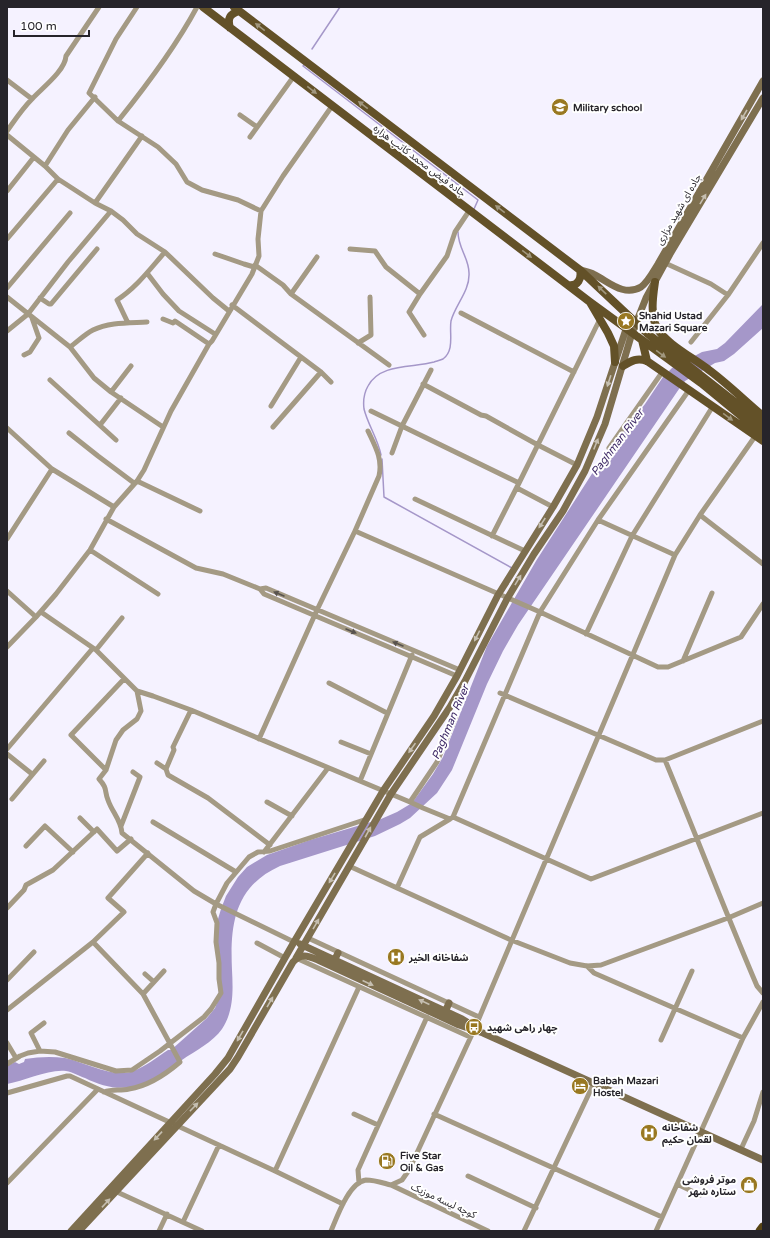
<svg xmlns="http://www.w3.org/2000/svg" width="770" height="1238" font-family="'Varela Round','Noto Sans Arabic',sans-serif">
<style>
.water{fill:#a597c9}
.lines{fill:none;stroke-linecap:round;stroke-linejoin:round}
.stream{stroke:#a597c9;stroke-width:1.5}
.minor{stroke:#a49a84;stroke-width:5}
.secondary{stroke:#7e6f4f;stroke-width:7}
.primary{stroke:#635128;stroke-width:8}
.trunk{stroke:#574414;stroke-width:9}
.oneway{fill:#a1977e}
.oneway2{fill:#c5beb0}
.oneway3{fill:#58534e}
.labels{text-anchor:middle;stroke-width:4;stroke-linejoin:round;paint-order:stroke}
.poi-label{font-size:10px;font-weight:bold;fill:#26242a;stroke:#fff;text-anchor:start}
.street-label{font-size:10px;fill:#26242a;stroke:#fff}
.water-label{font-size:11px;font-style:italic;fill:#3f2a67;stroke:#fff}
</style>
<rect width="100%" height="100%" fill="#f5f2ff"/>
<path class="water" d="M763 304V328L734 354 724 361 715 363 685 381 679 389 518 625 503 651 487 684 452 770 437 793 410 818 400 824 375 836 280 866C234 887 230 925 232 970 233 990 234 1011 222 1029 213 1042 195 1051 182 1060 169 1068 155 1080 141 1085 121 1091 103 1087 85 1078 79 1076 73 1072 66 1071 48 1069 25 1081 7 1084V1066L15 1062 19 1064 24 1062 25 1059C38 1057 51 1056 65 1058 84 1062 115 1079 133 1071 145 1067 157 1057 168 1050H171L207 1018 215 1008 219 998 217 945 218 919 221 909 226 896 238 877 247 867 267 855 310 840 381 819 397 812 412 803 433 774 443 757 487 646 536 561 595 469 645 404 663 377 672 368 702 352 717 349 725 343Z"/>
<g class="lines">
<path class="stream" d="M312 49 340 7
M305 64 303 66 478 200 474 209
M381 455C378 439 368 425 364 409 363 401 364 393 368 386 380 363 413 368 434 362 437 361 441 360 443 359 455 350 449 333 451 321 455 305 470 291 469 273 469 258 458 248 458 232
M382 459 384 497 512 568"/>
<path class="minor" d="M137 7 116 39 89 93 118 121 158 147 176 164 187 182 202 190 238 200 261 211
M7 80 32 99
M240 115 257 127
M118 121C147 85 175 48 197 7
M7 131C15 120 22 109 32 99 42 88 65 71 66 56L99 7
M7 135 45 166 58 179 95 203 111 211 123 220 137 234 165 252 213 298 229 311
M250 137 294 76
M45 166 68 130 95 97
M7 191 34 157
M95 203 142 136
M7 239 58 179
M350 249 375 251 386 267 420 294
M215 254 244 264 254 267
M665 263 711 284 728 295
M255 265 283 285 291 294 389 365
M147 273 163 294 179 311 215 334
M7 288 70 213
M291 294 317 257
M7 297 70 347 94 378 111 392 163 427
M40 298 49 304H51L97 249
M232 305 321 372 331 382
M461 313 574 372
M163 319 173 323 175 321 209 344
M128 323 117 300C136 288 150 269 165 252
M7 331 28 314 68 262 111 211
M424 335 409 312 420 294 447 256 455 232 469 211
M691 342 728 295 763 243
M358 343 371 335 370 297
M70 347C77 342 85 334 93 330 109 322 129 323 147 322
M24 355 30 352 39 338 32 318
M50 380 116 440
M423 384 481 415 486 416 538 445 577 465
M111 392 131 366
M271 406 301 357
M371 411 519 483
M100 425 121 398
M273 427 321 372
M7 428 52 469 114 507
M69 433 98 456 134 483
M609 448 663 371
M392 453 402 426 431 370
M137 481 200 511
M517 488 553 507
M415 499 525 551
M700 515 763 564
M106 519 196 568 223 574 260 589 264 594 457 676
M598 520 675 555
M355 531 540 612 658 667H668L741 637 763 604
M492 536 519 483 600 319
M7 539 52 469
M90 550 158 594
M260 589 266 588 460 670
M7 591 36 617
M41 612 96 650 137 691 153 696 191 710 410 802 423 808 450 819 453 817 591 879 763 813
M586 634 632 536 713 406
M7 647 36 617 56 594 90 550 114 507 137 481 144 470 171 411 209 344 212 341 252 274 259 256 258 239 261 211 283 176 332 106
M96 650 122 618
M683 661 712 593
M329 683 387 713
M137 691 141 711 137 719 123 730 116 740 106 770 99 779C108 789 104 790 108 800 112 812 121 820 122 833L194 891 216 904 294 942
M500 693 656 760H665L763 721
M259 739 317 610 355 531 379 476C383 459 375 446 368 431
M341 742 371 754
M7 749 93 648
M7 754 32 774
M665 760C696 835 725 911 757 986L763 993
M157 763 166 769 168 775 208 798 270 845
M166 769 174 750 173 747 191 710
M106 770 71 735 124 679
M360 781 412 655
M12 799 44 761
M267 802 292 816
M410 802 437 762 456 716
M453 817 540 612 598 520 689 390
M80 818 94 832
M153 822 236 872
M121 826 140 777 133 772
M26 846 45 826 73 852
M264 852 328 768
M349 866 511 940 570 963 587 966 601 965 728 918 763 903
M397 888 420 837 450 819
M7 908 24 890 26 885 53 870 97 829 117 851 131 839
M308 938 479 1017
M93 942 143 994 180 1062C166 1074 148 1086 129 1089 120 1091 112 1089 104 1092
M257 943 285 958
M296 958 470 1037
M587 966 594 973 743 1038
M145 974 154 982
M7 980 34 952
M143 994 164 971
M7 1010 93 942 124 912 108 898 148 853
M661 1040 692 971
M7 1043 16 1058
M40 1051 31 1033 44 1023
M7 1064 20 1056 28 1053 40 1051 55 1052 116 1071 132 1070 160 1051 204 1017 211 1009 221 993 219 979V963L216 942 217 923 213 912 216 904 227 883 249 857 258 852 270 851 367 819
M7 1093 67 1076H70L275 1171 343 1204
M354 1114 378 1125
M434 1114 662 1217
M741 1149 754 1121 763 1092
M275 1171 359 987
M468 1176 536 1208
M7 1183 98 1089
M359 1183 358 1170 427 1017
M677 1184 700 1195
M391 1185 402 1180 409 1170 474 1030 675 555 700 515 756 435
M117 1192 202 1231
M183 1222 219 1145
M159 1231 167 1214
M331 1231C337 1217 349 1182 366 1180 375 1180 383 1183 391 1185L488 1231
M524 1231 594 1083
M656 1231 743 1038 763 1002"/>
<path class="secondary" d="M580 270C585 271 590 272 595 275 609 282 624 297 641 287 648 282 653 272 658 264L763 81
M300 944 462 1019 475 1027
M296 958 391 794 450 707 465 681 507 599 534 554 563 511 585 471 605 424 632 333 646 298 670 254 763 98
M334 961 338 953
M445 1012 449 1003
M71 1231 215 1074 228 1058 294 942 383 791 434 716 457 676 498 595 553 507 577 465 597 417 630 317
M79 1231 230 1069 238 1057 293 962C301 953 308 956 318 960L459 1025 483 1033 763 1160"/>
<path class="primary" d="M203 7 590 302 701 383 763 434
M234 7 580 270 648 334 763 424
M230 28C227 18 230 14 239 11
M655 282C653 296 650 315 657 328 665 343 695 359 709 370 728 384 745 401 763 416
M568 285C578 287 582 278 580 270
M591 304 608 333 614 346 615 362
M642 340 647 361
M623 366C631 361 637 357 647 361L763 441"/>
<path class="trunk" d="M760 1231 763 1227"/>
</g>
<defs><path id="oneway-solid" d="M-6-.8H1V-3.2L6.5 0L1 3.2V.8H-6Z"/></defs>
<g class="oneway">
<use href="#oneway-solid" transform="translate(260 27) rotate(-143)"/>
<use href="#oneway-solid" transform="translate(312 90) rotate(38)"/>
<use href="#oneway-solid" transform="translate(363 105) rotate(-143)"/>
<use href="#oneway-solid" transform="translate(500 209) rotate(-143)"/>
<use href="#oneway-solid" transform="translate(527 254) rotate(37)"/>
<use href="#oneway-solid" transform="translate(602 290) rotate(-136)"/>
<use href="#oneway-solid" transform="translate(661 354) rotate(36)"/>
<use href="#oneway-solid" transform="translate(728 417) rotate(36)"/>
</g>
<g class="oneway2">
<use href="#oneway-solid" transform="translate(744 115) rotate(120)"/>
<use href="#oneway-solid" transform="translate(703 199) rotate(-59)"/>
<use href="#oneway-solid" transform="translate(609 381) rotate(108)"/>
<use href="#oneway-solid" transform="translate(596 444) rotate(-68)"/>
<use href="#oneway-solid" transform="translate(542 523) rotate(123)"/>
<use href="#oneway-solid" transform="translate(518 580) rotate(-59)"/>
<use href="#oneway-solid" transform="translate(477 636) rotate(117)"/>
<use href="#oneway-solid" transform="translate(412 748) rotate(125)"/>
<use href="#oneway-solid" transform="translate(368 832) rotate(-61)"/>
<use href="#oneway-solid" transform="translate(332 878) rotate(121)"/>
<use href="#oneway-solid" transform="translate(316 924) rotate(-60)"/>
<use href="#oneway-solid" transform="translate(368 983) rotate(25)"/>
<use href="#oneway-solid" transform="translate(270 1002) rotate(-60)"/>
<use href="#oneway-solid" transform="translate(424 1002) rotate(-155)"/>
<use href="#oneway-solid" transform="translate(240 1036) rotate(120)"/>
<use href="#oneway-solid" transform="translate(194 1107) rotate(-46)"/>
<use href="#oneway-solid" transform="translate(158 1136) rotate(133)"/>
<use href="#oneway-solid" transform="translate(106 1203) rotate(-47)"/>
</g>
<g class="oneway3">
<use href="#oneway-solid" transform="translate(279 594) rotate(-157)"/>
<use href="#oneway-solid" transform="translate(351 631) rotate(23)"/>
<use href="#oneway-solid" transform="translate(398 644) rotate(-157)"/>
</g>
<defs>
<symbol id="university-disc" viewBox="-11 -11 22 22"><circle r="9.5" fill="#997821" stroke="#fff"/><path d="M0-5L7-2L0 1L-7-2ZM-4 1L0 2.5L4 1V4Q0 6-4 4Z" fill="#fff"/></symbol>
<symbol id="sight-disc" viewBox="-11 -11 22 22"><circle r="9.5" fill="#997821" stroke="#fff"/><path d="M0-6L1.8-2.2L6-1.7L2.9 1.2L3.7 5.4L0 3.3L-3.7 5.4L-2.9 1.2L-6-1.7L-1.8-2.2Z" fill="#fff"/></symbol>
<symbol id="hospital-disc" viewBox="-11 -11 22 22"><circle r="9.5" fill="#997821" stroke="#fff"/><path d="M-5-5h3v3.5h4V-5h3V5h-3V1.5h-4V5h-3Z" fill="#fff"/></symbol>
<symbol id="bus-disc" viewBox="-11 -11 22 22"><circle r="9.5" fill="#997821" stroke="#fff"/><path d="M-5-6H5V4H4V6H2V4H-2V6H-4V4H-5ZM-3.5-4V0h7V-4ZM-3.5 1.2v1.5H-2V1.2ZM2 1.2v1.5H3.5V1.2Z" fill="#fff"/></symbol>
<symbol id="hotel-disc" viewBox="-11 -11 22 22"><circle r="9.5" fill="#997821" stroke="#fff"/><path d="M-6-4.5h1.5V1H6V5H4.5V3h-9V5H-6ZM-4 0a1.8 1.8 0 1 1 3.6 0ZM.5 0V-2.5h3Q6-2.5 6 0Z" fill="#fff"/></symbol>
<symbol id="fuel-disc" viewBox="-11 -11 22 22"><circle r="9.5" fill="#997821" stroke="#fff"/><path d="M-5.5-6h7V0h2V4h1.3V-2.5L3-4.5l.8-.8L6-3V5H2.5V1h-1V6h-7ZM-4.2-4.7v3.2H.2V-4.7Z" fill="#fff"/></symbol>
<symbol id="shop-disc" viewBox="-11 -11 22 22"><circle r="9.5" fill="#997821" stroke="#fff"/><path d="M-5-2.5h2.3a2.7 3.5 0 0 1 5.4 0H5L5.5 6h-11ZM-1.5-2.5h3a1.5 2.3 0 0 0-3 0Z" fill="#fff"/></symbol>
</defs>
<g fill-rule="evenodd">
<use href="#university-disc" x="550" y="97" width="20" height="20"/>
<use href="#sight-disc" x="616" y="311" width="20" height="20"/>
<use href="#hospital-disc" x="386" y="947" width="20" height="20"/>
<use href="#bus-disc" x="464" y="1017" width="20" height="20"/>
<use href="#hotel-disc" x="570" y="1076" width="20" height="20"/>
<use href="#hospital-disc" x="639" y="1123" width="20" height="20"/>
<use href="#fuel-disc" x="377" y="1151" width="20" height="20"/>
<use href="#shop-disc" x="739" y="1175" width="20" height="20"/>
</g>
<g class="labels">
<g class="poi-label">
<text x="573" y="111">Military school</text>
<text x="639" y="319">Shahid Ustad<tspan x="639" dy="12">Mazari Square</tspan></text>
<text x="409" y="961">شفاخانه الخیر</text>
<text x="487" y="1031">چهار راهی شهید</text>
<text x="593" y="1084">Babah Mazari<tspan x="593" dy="12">Hostel</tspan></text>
<text x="662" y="1131">شفاخانه<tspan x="662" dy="12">لقمان حکیم</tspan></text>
<text x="400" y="1159">Five Star<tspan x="400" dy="12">Oil &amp; Gas</tspan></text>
<text x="736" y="1183" text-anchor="end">موتر فروشی<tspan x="736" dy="12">ستاره شهر</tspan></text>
</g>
<g class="street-label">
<text transform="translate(420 160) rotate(37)" y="4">جاده فیض محمد کاتب هزاره</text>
<text transform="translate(678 209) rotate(-60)" y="4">جاده ای شهید مزاری</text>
<text transform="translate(444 1200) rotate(25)" y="4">کوچه لیسه موزیک</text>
</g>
<g class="water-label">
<text transform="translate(617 442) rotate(-53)" y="4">Paghman River</text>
<text transform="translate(450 722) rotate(-67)" y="4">Paghman River</text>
</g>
</g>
<rect width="770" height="1238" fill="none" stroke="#26242a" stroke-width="16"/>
<path d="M14 30v6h75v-6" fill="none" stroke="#26242a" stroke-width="2"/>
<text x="20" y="30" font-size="12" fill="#26242a" stroke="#ffffff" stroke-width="3" paint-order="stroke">100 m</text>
</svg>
